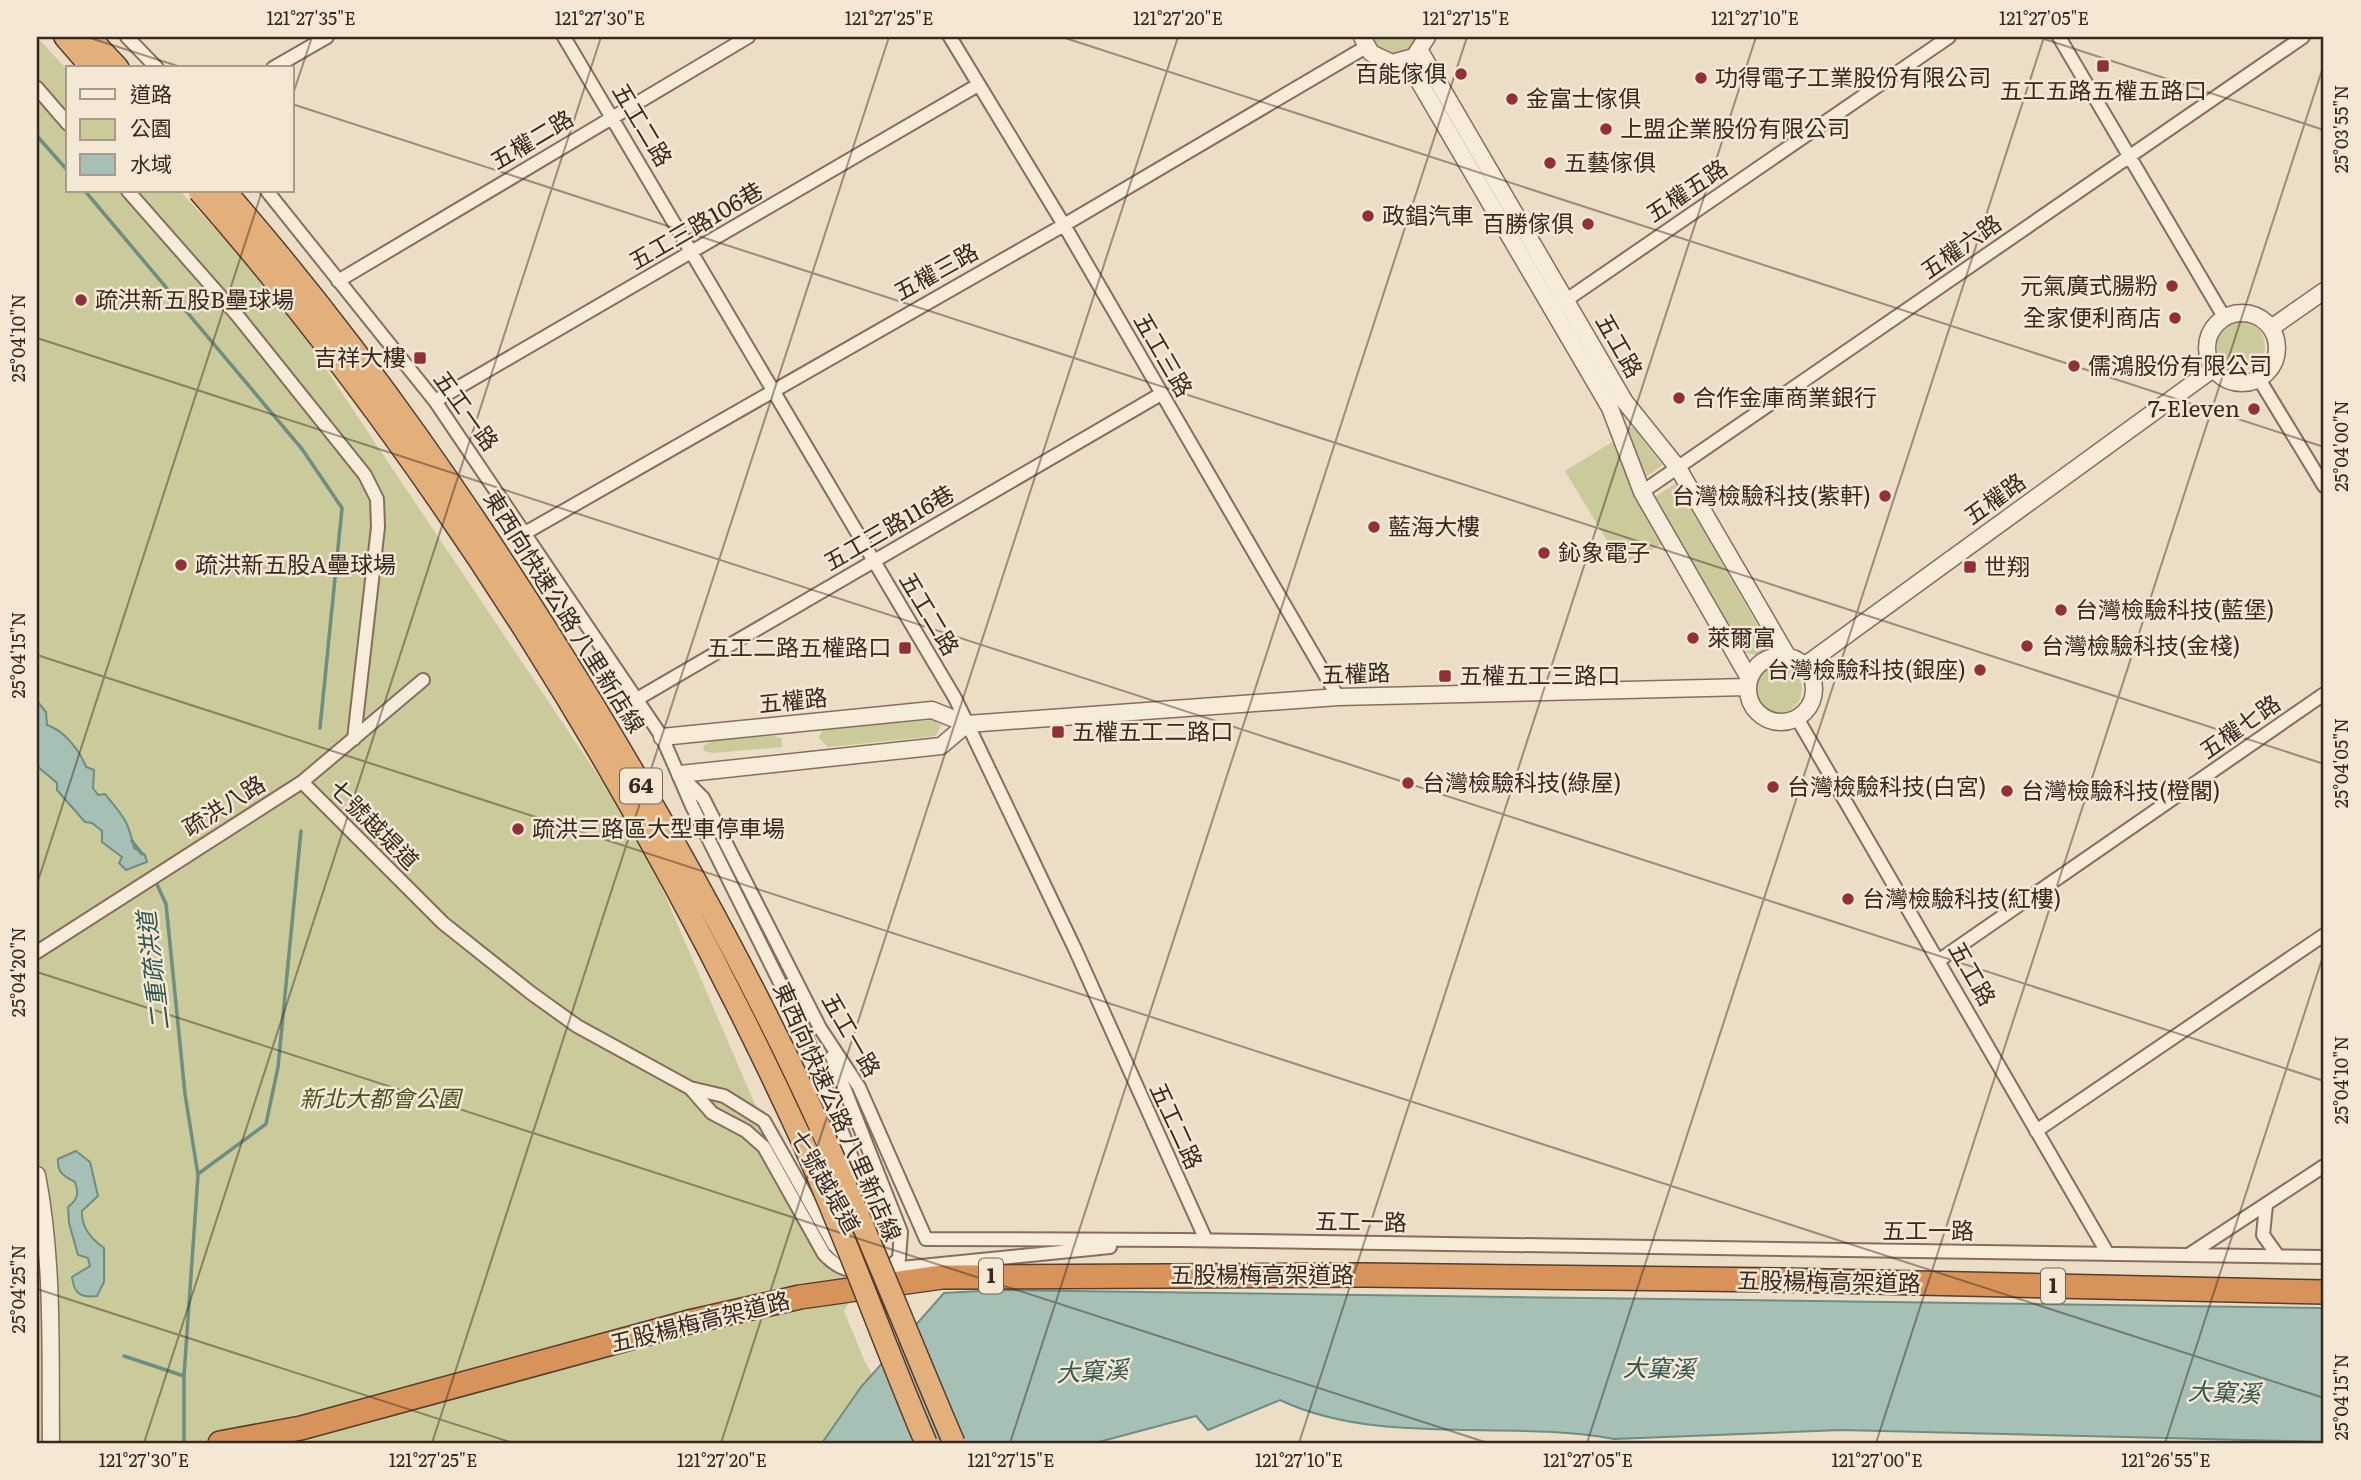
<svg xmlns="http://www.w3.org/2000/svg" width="2361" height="1480" font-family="Literata,'Noto Sans TC',serif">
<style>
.green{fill:#caca9a}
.water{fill:#a7c0b6;stroke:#6e8e83;stroke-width:2}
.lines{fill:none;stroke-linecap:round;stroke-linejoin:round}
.stream{stroke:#6e8e83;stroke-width:3.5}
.minor-casing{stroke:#876e5c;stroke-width:16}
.tertiary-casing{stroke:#876e5c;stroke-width:19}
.trunk-casing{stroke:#553d30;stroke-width:24}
.motorway-casing{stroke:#553d30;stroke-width:26}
.minor{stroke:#f7ebd9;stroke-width:12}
.tertiary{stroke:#f7ebd9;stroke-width:16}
.trunk{stroke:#e3b07c;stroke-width:21}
.motorway{stroke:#d8935a;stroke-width:23}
.trunk-bridge-casing{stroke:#553d30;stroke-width:24;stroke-linecap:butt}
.trunk-bridge{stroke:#e3b07c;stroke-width:21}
.ticks{fill:none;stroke:#38281f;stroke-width:2;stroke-opacity:0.45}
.poi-dot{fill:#932f3a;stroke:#f4e8d5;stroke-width:2.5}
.labels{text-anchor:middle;stroke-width:5;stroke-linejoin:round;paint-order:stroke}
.shield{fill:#f4e8d5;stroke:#706256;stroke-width:2}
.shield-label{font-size:21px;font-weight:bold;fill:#38281f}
.poi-label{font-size:23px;fill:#38281f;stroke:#f4e8d5;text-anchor:start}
.street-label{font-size:23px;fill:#38281f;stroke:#f4e8d5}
.park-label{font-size:23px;font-style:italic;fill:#4d5327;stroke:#f4e8d5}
.water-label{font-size:24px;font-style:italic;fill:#2f5750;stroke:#f4e8d5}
.neatline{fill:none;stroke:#38281f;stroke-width:2.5}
.ticks-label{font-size:18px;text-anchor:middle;fill:#38281f}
</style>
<rect width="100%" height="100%" fill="#ecddc6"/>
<path class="green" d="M37 37 68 71V191H180L275 293 641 840 767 1132 854 1294 844 1311 865 1362 912 1443H37Z
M1371 37H1417C1407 59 1381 59 1371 37Z
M2217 346a24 24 0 1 1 48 0a24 24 0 1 1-48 0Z
M1625 427 1633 428 1662 465 1645 478Z
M1614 441 1665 542 1623 567 1565 471Z
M1676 483 1765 638 1763 650 1756 655 1742 652 1652 499Z
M1754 689a24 24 0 1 1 48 0a24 24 0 1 1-48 0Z
M933 720 941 725 936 736 828 747 819 738 823 729Z
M773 736 781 738 782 747 712 753 704 751 703 746 715 739Z"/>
<path class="water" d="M37 701 46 712 47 725C64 730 80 751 86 767L94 770 93 788 98 795 105 794C123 816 128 820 134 848L145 855 147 862 126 870 119 863 122 857 102 842V831L92 823 85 822 57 790V783L37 766Z
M76 1151 90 1162 98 1196 82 1211C81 1228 91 1239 104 1248V1282L97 1296C81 1298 74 1294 72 1277L90 1266 88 1258 78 1255 69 1223 68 1207C78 1199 79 1194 75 1182 63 1176 57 1172 58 1159Z
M998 1290 2324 1308V1442L1841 1430 1614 1439C1507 1419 1379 1447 1280 1400L1208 1430 1196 1416 1095 1443H822L861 1387 944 1293Z"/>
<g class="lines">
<path class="stream" d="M37 136 68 171
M85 191 302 449 342 508 320 728
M132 841 142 854
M155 880 166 904 185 1094 198 1175 184 1376V1443
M198 1174 266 1124 278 1067 301 831
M124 1356 184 1376"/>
<defs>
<path id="minor" d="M127 37 157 68
M564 37 955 698 1075 949 1206 1240
M950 37 1064 225 1338 697
M2059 37 2224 317
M273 68 327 37
M37 88 68 124
M128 191 237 315 365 475 377 499 378 527 354 739
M267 191 435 401 662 737 692 806 805 1033 875 1219 879 1231 877 1245 873 1248
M338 281 748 37
M1559 305 1949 37
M2259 379 2324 486
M435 401 978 85
M1642 492 2303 37
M525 533 1064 225 1366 47
M637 699 1161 394
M1797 718 2108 1254
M685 780 703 798 820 1028 859 1087 926 1239 1180 1240 2324 1257
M302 782 443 923 531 993 577 1026 690 1088 724 1096 764 1121 834 1245 842 1253 850 1255
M37 952 302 782 423 680
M1938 961 2324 694
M832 1057 901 1232 899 1259 888 1268
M691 1089 712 1113 746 1131 764 1147 824 1254C835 1266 845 1270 861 1272L1110 1247
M2036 1131 2324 935
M2266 1205 2263 1235 2278 1256
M2190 1254 2324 1166"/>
<path id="tertiary" d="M1362 37 1371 53 1392 63 1414 57 1427 37
M1420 51 1625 402 1678 468 1788 657
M1407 61 1610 408 1642 492 1749 678
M2207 348a35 35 0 1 1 70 0a35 35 0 1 1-70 0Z
M2271 328 2324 291
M1748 689a33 33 0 1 1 66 0a33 33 0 1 1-66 0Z
M1804 666 2213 369
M662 737 932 710 967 724 1338 697 1747 687
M680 774 941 746 967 724
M37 1175C54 1263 50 1354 51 1443"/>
<path id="trunk" d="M65 37 92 68
M89 37 118 68"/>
<path id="motorway" d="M220 1443 301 1428 689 1322 800 1297 942 1277 1364 1275 1782 1280 2324 1292"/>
</defs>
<use href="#minor" class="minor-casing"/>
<use href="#tertiary" class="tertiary-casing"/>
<use href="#trunk" class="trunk-casing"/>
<use href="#motorway" class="motorway-casing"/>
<use href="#minor" class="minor"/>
<use href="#tertiary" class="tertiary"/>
<use href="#trunk" class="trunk"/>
<use href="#motorway" class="motorway"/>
<defs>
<path id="trunk-bridge" d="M199 191C440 467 644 799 798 1132 845 1233 882 1340 926 1443
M225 191C364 350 481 521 591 701 673 836 751 976 817 1120 865 1226 908 1336 954 1443"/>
</defs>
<use href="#trunk-bridge" class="trunk-bridge-casing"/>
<use href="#trunk-bridge" class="trunk-bridge"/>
</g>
<path class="ticks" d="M87 37 184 68M1062 37 2324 447M2038 37 2324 130M292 97 312 37M292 104 2324 764M37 338 2324 1081M37 655 2324 1398M37 884 262 191M37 972 1488 1443M37 1289 513 1443M144 1443 601 37M432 1443 889 37M721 1443 1178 37M1010 1443 1467 37M1299 1443 1756 37M1587 1443 2044 37M1876 1443 2324 64M2165 1443 2324 953"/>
<g class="poi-dot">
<rect x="2096" y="59" width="14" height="14" rx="3.5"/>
<circle cx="1461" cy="74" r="7"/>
<circle cx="1701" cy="78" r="7"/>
<circle cx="1512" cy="99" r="7"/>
<circle cx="1606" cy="129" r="7"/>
<circle cx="1550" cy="163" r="7"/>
<circle cx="1368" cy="216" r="7"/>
<circle cx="1588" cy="224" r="7"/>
<circle cx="2172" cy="286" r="7"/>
<circle cx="81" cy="300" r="7"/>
<circle cx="2175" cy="318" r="7"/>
<rect x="413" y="351" width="14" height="14" rx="3.5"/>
<circle cx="2074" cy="366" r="7"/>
<circle cx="1679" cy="398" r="7"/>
<circle cx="2254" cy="409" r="7"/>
<circle cx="1885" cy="496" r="7"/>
<circle cx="1374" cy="527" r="7"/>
<circle cx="1544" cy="553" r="7"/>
<circle cx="181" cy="565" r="7"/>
<rect x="1963" y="560" width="14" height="14" rx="3.5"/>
<circle cx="2061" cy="610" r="7"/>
<circle cx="1693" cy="638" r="7"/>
<circle cx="2027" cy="646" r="7"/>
<rect x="898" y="641" width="14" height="14" rx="3.5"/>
<circle cx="1980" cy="670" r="7"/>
<rect x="1438" y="669" width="14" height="14" rx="3.5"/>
<rect x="1051" y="725" width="14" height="14" rx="3.5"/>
<circle cx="1408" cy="783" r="7"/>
<circle cx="1773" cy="787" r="7"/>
<circle cx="2007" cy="791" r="7"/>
<circle cx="518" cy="829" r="7"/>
<circle cx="1848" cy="899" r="7"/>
</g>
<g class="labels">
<g class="shield">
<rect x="620" y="768.5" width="42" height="35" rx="5"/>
<rect x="979" y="1258.5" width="24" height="35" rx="5"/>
<rect x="2041" y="1268.5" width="24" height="35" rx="5"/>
</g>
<g class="shield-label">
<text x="641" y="793">64</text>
<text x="991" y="1283">1</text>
<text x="2053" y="1293">1</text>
</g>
<g class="poi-label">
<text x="1447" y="82" text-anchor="end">百能傢俱</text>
<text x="1715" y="86">功得電子工業股份有限公司</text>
<text x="2103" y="99" text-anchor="middle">五工五路五權五路口</text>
<text x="1526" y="107">金富士傢俱</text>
<text x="1620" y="137">上盟企業股份有限公司</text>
<text x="1564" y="171">五藝傢俱</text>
<text x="1382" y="224">政錩汽車</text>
<text x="1574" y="232" text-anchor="end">百勝傢俱</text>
<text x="2158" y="294" text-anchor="end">元氣廣式腸粉</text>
<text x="95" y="308">疏洪新五股B壘球場</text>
<text x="2161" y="326" text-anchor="end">全家便利商店</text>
<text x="406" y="366" text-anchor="end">吉祥大樓</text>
<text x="2088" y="374">儒鴻股份有限公司</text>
<text x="1693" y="406">合作金庫商業銀行</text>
<text x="2240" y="417" text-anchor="end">7-Eleven</text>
<text x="1871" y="504" text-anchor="end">台灣檢驗科技(紫軒)</text>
<text x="1388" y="535">藍海大樓</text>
<text x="1558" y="561">鈊象電子</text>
<text x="195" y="573">疏洪新五股A壘球場</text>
<text x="1984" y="575">世翔</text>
<text x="2075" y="618">台灣檢驗科技(藍堡)</text>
<text x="1707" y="646">萊爾富</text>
<text x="2041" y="654">台灣檢驗科技(金棧)</text>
<text x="891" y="656" text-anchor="end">五工二路五權路口</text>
<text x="1966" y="678" text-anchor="end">台灣檢驗科技(銀座)</text>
<text x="1459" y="684">五權五工三路口</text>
<text x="1072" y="740">五權五工二路口</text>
<text x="1422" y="791">台灣檢驗科技(綠屋)</text>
<text x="1787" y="795">台灣檢驗科技(白宮)</text>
<text x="2021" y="799">台灣檢驗科技(橙閣)</text>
<text x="532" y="837">疏洪三路區大型車停車場</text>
<text x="1862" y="907">台灣檢驗科技(紅樓)</text>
</g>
<g class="street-label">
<text transform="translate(642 125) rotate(59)" y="8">五工二路</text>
<text transform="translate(532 140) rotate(-31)" y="8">五權二路</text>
<text transform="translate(1687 191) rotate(-34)" y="8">五權五路</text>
<text transform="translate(696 226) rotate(-30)" y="8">五工三路106巷</text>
<text transform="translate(1961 247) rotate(-35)" y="8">五權六路</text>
<text transform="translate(936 272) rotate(-29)" y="8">五權三路</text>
<text transform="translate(1619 346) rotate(60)" y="8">五工路</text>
<text transform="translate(1163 355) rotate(60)" y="8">五工三路</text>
<text transform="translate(466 411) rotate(54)" y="8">五工一路</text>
<text transform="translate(1995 499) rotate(-36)" y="8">五權路</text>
<text transform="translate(889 528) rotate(-30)" y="8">五工三路116巷</text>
<text transform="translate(564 612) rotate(58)" y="8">東西向快速公路 八里新店線</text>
<text transform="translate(929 614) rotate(59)" y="8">五工二路</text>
<text transform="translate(1356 674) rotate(-2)" y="8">五權路</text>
<text transform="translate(793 701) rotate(-6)" y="8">五權路</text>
<text transform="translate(2240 727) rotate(-35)" y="8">五權七路</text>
<text transform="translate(224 806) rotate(-32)" y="8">疏洪八路</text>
<text transform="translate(374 825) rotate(45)" y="8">七號越堤道</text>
<text transform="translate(1972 974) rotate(60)" y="8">五工路</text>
<text transform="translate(851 1035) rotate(60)" y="8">五工一路</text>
<text transform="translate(837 1112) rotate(66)" y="8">東西向快速公路 八里新店線</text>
<text transform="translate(1176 1126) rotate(65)" y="8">五工二路</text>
<text transform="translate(825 1182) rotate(60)" y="8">七號越堤道</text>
<text transform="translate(1361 1222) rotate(1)" y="8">五工一路</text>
<text x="1928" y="1239">五工一路</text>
<text x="1262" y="1283">五股楊梅高架道路</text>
<text transform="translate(1829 1282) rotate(1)" y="8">五股楊梅高架道路</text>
<text transform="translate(700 1322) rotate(-14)" y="8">五股楊梅高架道路</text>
</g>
<g class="park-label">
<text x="380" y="1107">新北大都會公園</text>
</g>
<g class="water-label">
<text transform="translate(154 971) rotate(-97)" y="8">二重疏洪道</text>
<text transform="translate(1659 1369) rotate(1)" y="8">大窠溪</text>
<text transform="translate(1092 1372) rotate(-3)" y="8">大窠溪</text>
<text transform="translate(2224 1393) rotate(2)" y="8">大窠溪</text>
</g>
</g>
<rect width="2361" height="1480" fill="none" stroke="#f4e8d5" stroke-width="77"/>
<rect x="66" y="66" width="228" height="126" fill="#f4e8d5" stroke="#a99b8c" stroke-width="2"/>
<rect x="80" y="89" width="35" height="10" fill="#f7ebd9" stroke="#a99b8c" stroke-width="2"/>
<text x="130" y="102" font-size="21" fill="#38281f">道路</text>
<rect x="80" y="119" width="35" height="21" fill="#caca9a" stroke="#a99b8c" stroke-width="2"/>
<text x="130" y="136" font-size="21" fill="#38281f">公園</text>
<rect x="80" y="154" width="35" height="21" fill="#a7c0b6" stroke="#a99b8c" stroke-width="2"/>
<text x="130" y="172" font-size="21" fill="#38281f">水域</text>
<rect x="38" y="38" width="2284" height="1404" class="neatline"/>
<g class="ticks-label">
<text x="311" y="25">121°27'35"E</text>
<text x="600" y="25">121°27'30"E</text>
<text x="889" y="25">121°27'25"E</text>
<text x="1178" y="25">121°27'20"E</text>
<text x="1466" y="25">121°27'15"E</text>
<text x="1755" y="25">121°27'10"E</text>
<text x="2044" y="25">121°27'05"E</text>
<text transform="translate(2342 129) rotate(-90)" y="6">25°03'55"N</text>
<text transform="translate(19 338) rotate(-90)" y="6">25°04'10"N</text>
<text transform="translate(2342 446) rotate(-90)" y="6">25°04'00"N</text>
<text transform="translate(19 655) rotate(-90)" y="6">25°04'15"N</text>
<text transform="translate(2342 763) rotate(-90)" y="6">25°04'05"N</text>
<text transform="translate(19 972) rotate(-90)" y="6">25°04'20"N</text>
<text transform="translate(2342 1080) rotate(-90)" y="6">25°04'10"N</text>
<text transform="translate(19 1289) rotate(-90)" y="6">25°04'25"N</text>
<text transform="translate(2342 1397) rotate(-90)" y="6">25°04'15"N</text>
<text x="144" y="1467">121°27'30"E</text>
<text x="433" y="1467">121°27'25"E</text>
<text x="722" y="1467">121°27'20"E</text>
<text x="1011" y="1467">121°27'15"E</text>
<text x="1299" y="1467">121°27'10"E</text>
<text x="1588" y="1467">121°27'05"E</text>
<text x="1877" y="1467">121°27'00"E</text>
<text x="2166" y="1467">121°26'55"E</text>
</g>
</svg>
